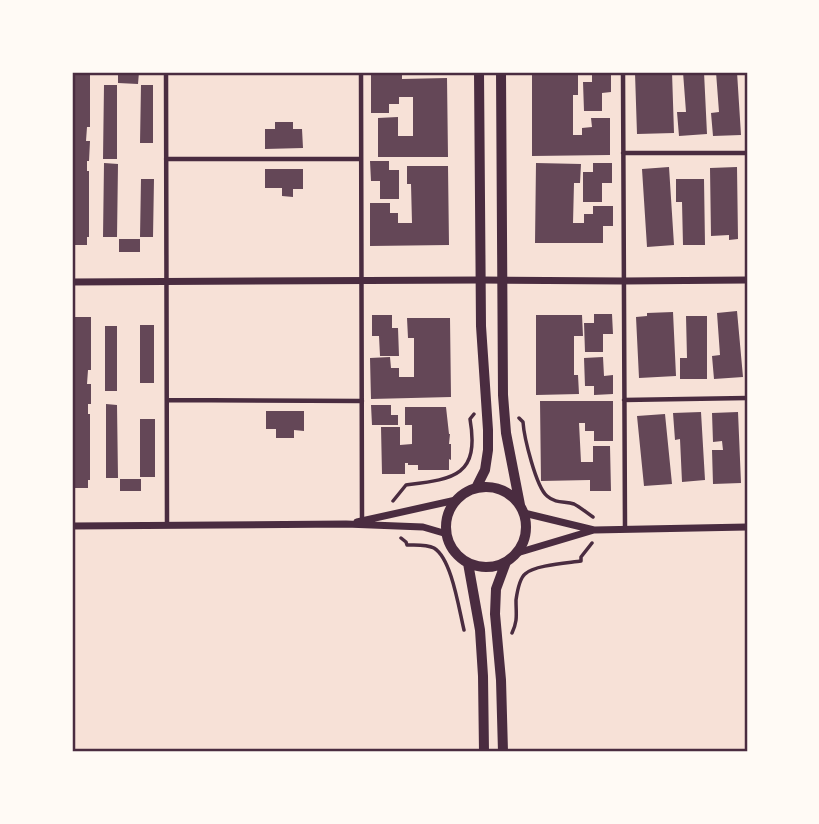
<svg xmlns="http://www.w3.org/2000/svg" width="819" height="824" font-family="Jost,sans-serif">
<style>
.building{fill:#644757}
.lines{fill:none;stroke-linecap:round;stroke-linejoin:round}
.path{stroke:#4a2c40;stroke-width:3.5}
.service{stroke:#4a2c40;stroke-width:4.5}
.minor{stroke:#4a2c40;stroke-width:7}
.tertiary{stroke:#4a2c40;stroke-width:10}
.neatline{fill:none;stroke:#4a2c40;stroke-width:2.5}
</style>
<rect width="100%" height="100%" fill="#f7e1d7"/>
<path class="building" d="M118 72H139L138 84 118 83Z
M592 72H611V92L602 93V111H584L583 82H592Z
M672 72 674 133 637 134 635 73Z
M683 72H704L707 134 679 136 677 112H686Z
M716 72H737L741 135 713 136 711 113 719 112Z
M72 74H90V127H87L86 141H90L89 161H87V171H89V237H87V245H72Z
M371 74H402V79L447 78 448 157H378V118L398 117V136H413V97H399V104H389V113H371Z
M532 75H578V95H573V135H582V128L592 127 591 118H610V155L532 156Z
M104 85H117V159H103Z
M141 85H153V143H140Z
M275 122H293V129H302L303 148 265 149V129H275Z
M370 161H389V170H399V199H380V181H371Z
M104 163 118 164 117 237H103Z
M536 163 581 164 580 183H574L573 223H584V214H593V206H613V226H603V243H535Z
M593 163H612V183H602V202H583V172H593Z
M407 166H448L449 245 370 246V203H390V213H398V223H412L411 184H407Z
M669 167 674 245 647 247 642 169Z
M737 167 738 239 729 240V235L711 236 710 168Z
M265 169H303V189H293V197L282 196V188H265Z
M141 179H154L153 237H140Z
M676 179H704L705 245H683L682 202H676Z
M119 239H140V252H119Z
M737 311 743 377 714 379 712 356 720 355 717 313Z
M673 312 676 376 639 378 636 317 647 316V313Z
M594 314H612L613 334H603V352H585L584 323H594Z
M372 315H392V328H398L399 356H380L379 336H372Z
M536 315H582L583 336H574V375H578L579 394 536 395Z
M686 316H707V379H680V358H687Z
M72 317H91V370H88L87 384H91V404H88V414H90V480H88V488H72Z
M407 318H450L451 397 371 399 370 358 390 357 391 368H399V377H414V338H408Z
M140 325H154V383H140Z
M105 326H117V391H105Z
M603 357 604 376 613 375V394L594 395V386H585L584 358Z
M540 401H613V441H594V431H585V423H579L581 462H593V446H610L611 491H590V480L541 481Z
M106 404 117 405 118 478H106Z
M371 405H391V415H398V425H372Z
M405 407H446L449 434H450L449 444H451V460L449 459V470H418V465H408V463H405V474H382L381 427H400V445L412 444V425H405Z
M266 411H304V431L294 430V438H276V429H266Z
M701 412 705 480 682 482 680 439 675 440 673 413Z
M738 412 741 483 713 484 712 450H723L722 441 713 442 712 413Z
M665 414 672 484 644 486 637 416Z
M140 419H155V477H140Z
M120 479H141V491H120Z"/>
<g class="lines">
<path class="path" d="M519 418 523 422C524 437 536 487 547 496 556 504 565 501 574 504 580 507 587 513 593 517
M393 501 406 485C453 479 480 477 470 419L474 414
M401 538 406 542 407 545C415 545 426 544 434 548 452 559 459 610 464 630
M512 633C518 620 516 615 516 600 517 593 519 579 525 574 534 565 568 563 581 561V557L592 543"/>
<path class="service" d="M166 72 167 525
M361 72 362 521
M623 72 625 529
M623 153H747
M166 159H361
M167 400 362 401
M624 400 747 398"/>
<path class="minor" d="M72 282 481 280 624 281 747 280
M524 513 594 530 747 527
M357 522 456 500
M72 526 346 524 423 527 447 534
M517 553 594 530"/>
<path class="tertiary" d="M501 72 503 395 506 433 520 505
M446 527a40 40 0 1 1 80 0a40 40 0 1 1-80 0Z
M476 488 485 470 488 450V430L481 326 479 72
M468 563 480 630 483 676 484 752
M503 752 501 680 495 614 496 589 506 562"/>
</g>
<rect width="819" height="824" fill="none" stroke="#fffaf5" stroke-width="147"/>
<rect x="74" y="74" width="672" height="676" class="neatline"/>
</svg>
